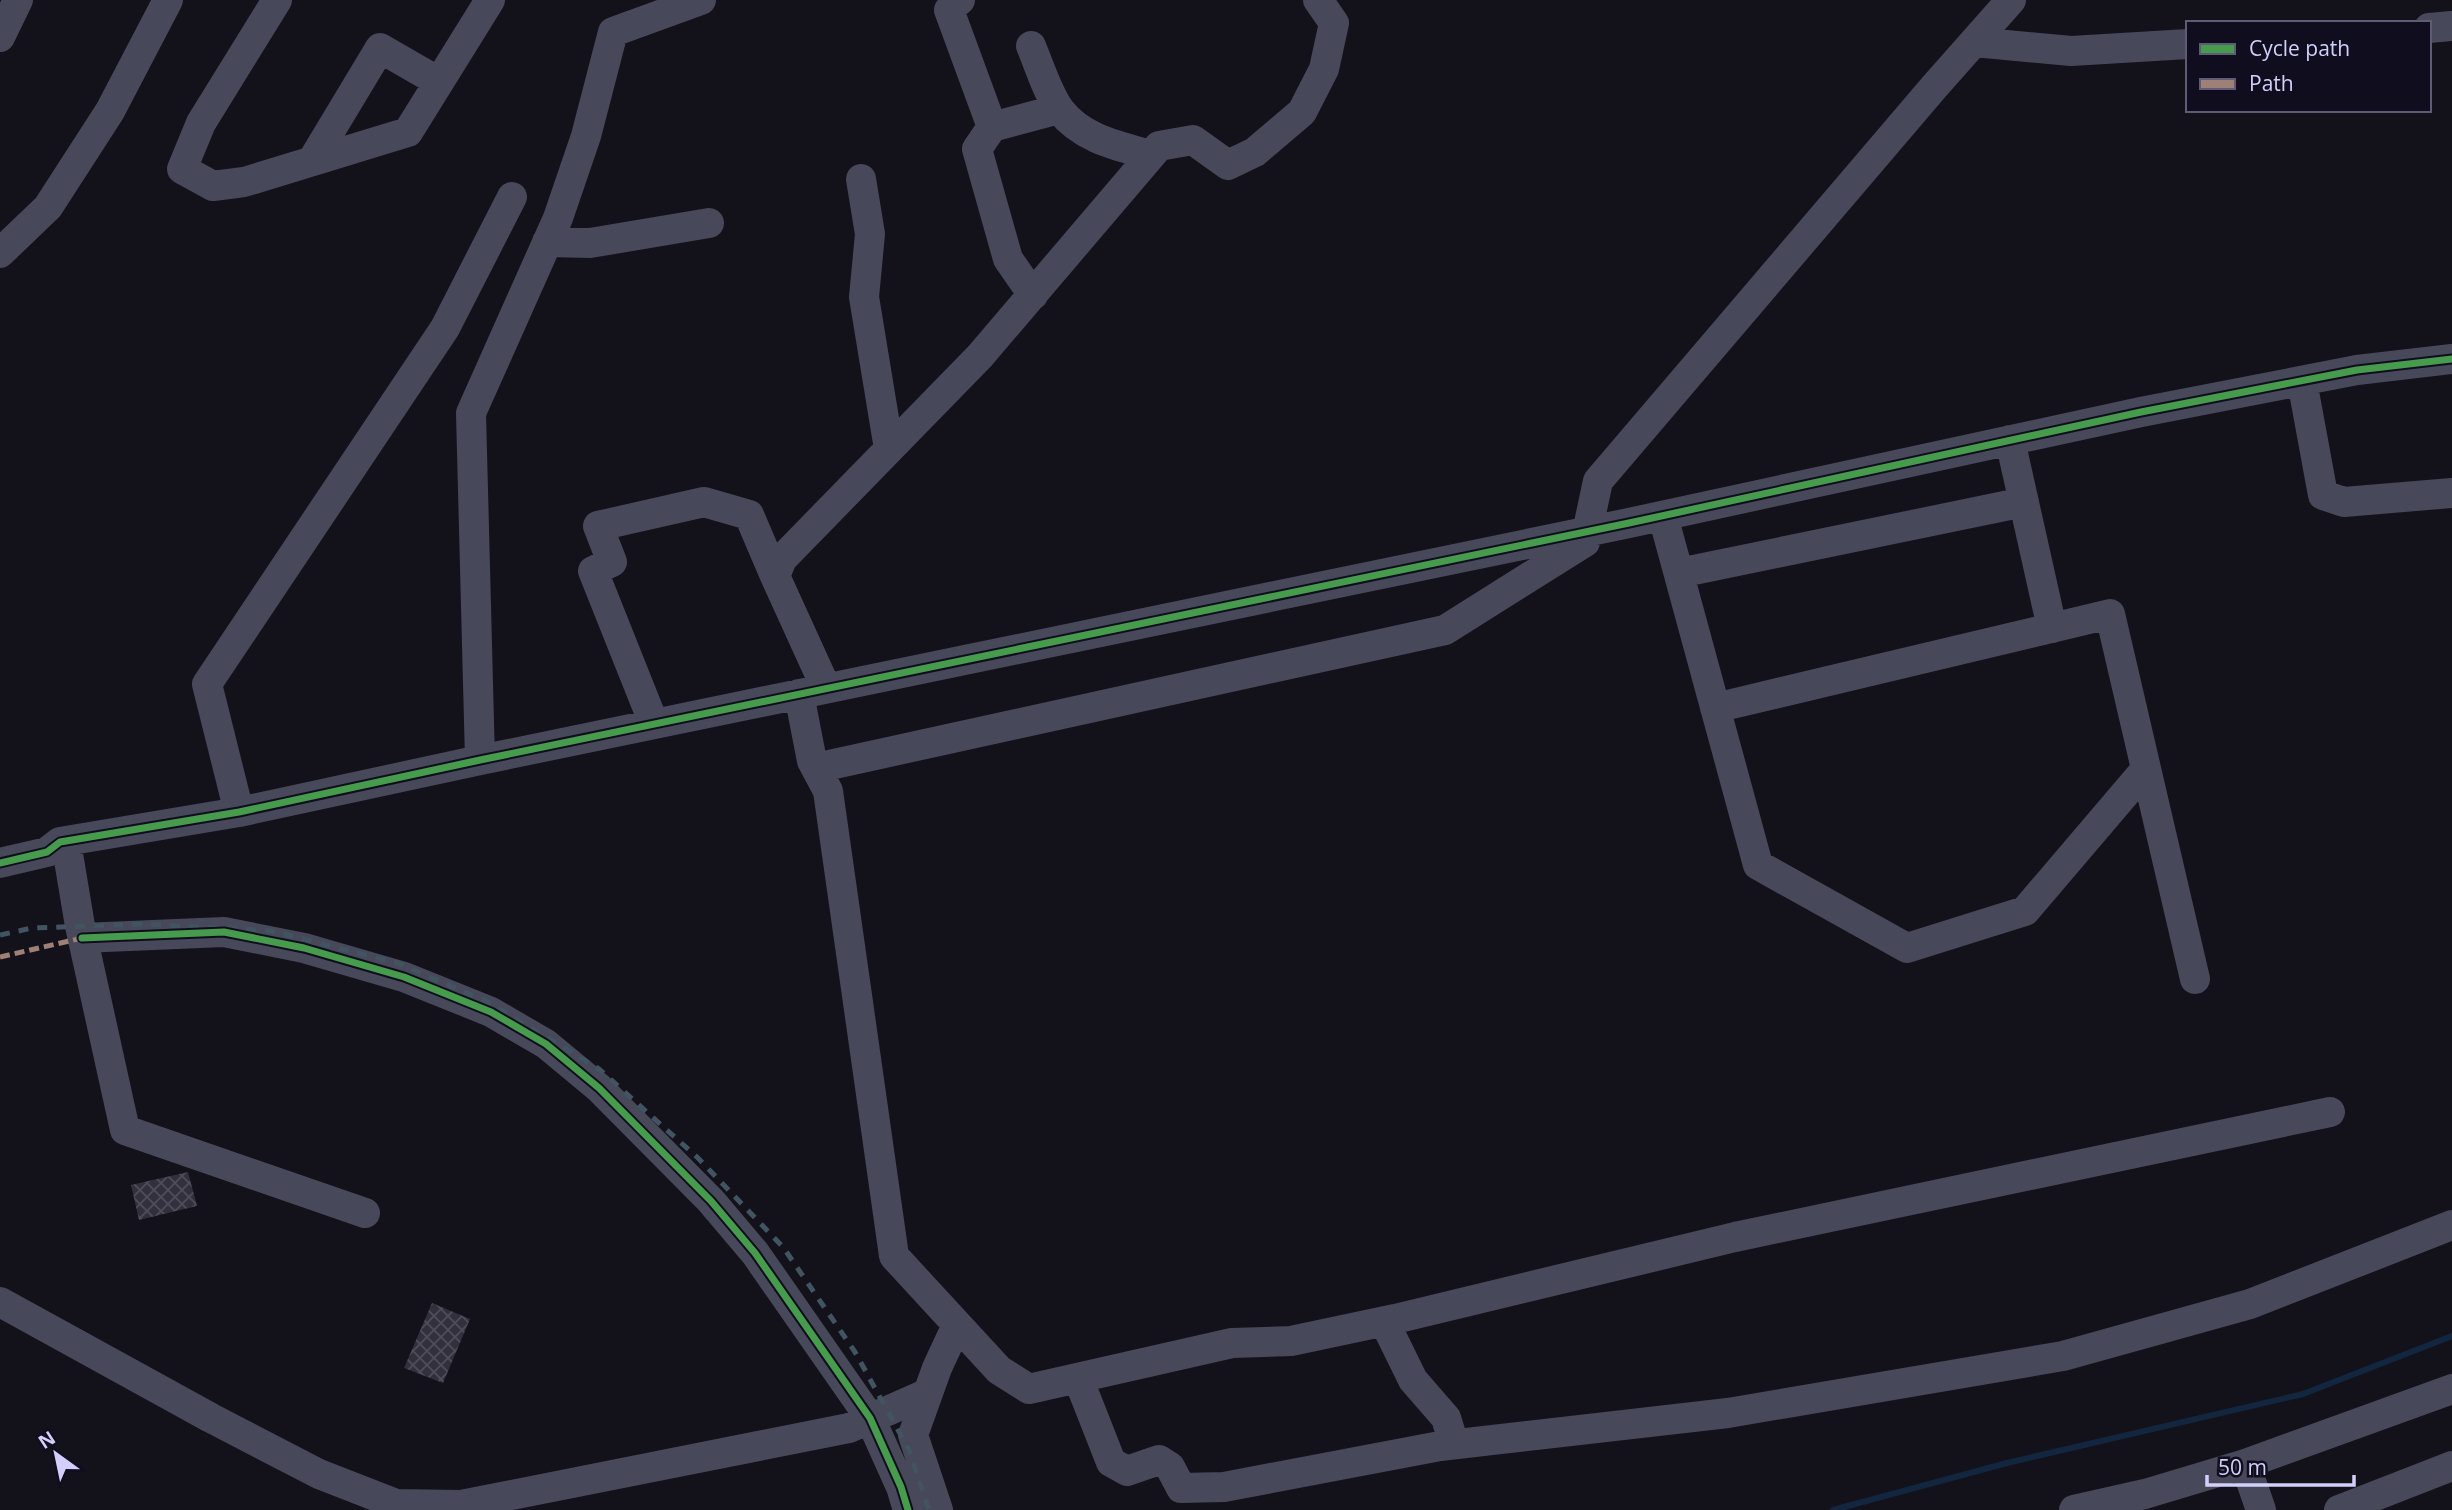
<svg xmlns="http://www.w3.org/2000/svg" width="2452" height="1510" font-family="'Open Sans',sans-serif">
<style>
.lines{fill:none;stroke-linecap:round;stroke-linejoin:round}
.stream{stroke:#12263f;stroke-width:6}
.building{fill:url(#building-cross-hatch)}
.minor{stroke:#47485a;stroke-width:30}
.rail{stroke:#415461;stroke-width:5;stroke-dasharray:10 9;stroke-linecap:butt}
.quiet{stroke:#9e8076;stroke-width:5;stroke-dasharray:10 5;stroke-linecap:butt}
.cycleway-casing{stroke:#100e1e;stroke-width:11}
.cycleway{stroke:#469c4c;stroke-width:7}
</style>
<defs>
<pattern id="building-cross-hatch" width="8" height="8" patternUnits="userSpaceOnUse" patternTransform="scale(1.75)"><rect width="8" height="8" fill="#31303c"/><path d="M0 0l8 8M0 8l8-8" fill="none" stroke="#4e4d59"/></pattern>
</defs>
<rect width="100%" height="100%" fill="#13121a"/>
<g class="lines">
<path class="stream" d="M1833 1510 2007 1463 2303 1394 2452 1336"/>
</g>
<path class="building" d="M188 1172 197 1206 139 1220 131 1185Z
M432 1303 470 1319 443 1383 404 1368Z"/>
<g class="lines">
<path class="minor" d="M277 0 201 123 182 169 213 186 244 182 408 132 490 0
M960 0 949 10 992 127 1059 109
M2429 28 2452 26
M0 37 18 0
M1974 42 2071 51 2188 44
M1031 46C1039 65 1048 94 1060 110 1082 139 1118 146 1151 155
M992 127 977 149 1008 259 1033 295
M312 161 380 48 439 82
M861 179 870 234 864 297 889 449
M547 242 590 243 709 223
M0 253 48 207 110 111 168 0
M2302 381 2323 495 2344 502 2452 493
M2010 440 2052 628
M1663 516 1758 865 1907 948 2025 911 2146 769
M1679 573 2024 502
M826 688 775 576 782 559 980 356 1159 146 1193 140 1228 165 1255 152 1302 112 1324 69 1334 23 1318 0
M799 694 812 761 828 791 894 1256 999 1370 1029 1389 1232 1343 1291 1341 1395 1319 1735 1237 2330 1112
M1715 708 2110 614 2195 979
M654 724 593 571 612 562 598 526 704 502 749 515 775 576
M480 760 471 413 558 218 586 136 613 32 701 0
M816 768 1445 630 1585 542 1598 481 1934 87 2011 0
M239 812 207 684 445 328 512 197
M66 842 80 926 125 1130 365 1213
M0 863 47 852 60 842 239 812 480 760 1629 523 2141 412 2357 370 2452 359
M82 938 224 932 304 948 404 977 491 1012 546 1044 599 1088 711 1201 755 1253 870 1418 901 1487 908 1510
M0 1302 211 1418 319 1474 396 1504 391 1510
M1384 1321 1413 1380 1446 1418 1454 1444
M1078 1378 1111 1462 1127 1471 1159 1460 1170 1467 1181 1488 1224 1487 1440 1446 1728 1413 2063 1356 2250 1304 2452 1225
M2245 1464 2261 1510
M396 1504 461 1505 849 1428 928 1393
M938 1510 913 1435 937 1368 957 1325
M2074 1510 2145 1494 2245 1464 2452 1389
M2339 1510 2452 1466"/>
<path class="rail" d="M0 935 32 928 144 924 272 931 397 963 486 1001 599 1069 698 1158 783 1247 855 1352 909 1450 929 1510"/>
<path class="quiet" d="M0 957 82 938"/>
<defs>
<path id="cycleway" d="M0 863 47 852 60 842 239 812 480 760 1629 523 2141 412 2357 370 2452 359
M82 938 224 932 304 948 404 977 491 1012 546 1044 599 1088 711 1201 755 1253 870 1418 901 1487 908 1510"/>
</defs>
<use href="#cycleway" class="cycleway-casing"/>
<use href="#cycleway" class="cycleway"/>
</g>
<rect x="2186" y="21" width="245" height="91" fill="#100e1e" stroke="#5e5b76" stroke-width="2"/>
<rect x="2200" y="44" width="35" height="10" fill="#469c4c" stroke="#5e5b76" stroke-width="2"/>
<text x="2249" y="56" font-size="21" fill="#d2cffb">Cycle path</text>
<rect x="2200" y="79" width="35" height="10" fill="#9e8076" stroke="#5e5b76" stroke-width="2"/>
<text x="2249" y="91" font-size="21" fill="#d2cffb">Path</text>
<g transform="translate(56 1454) rotate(327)" stroke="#100e1e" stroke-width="5" paint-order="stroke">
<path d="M0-5L12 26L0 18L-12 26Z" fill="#d2cffb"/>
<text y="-10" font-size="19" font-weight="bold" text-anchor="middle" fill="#d2cffb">N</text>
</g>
<path d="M2207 1475v10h147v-10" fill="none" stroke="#d2cffb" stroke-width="3.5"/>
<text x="2218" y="1475" font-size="21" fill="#d2cffb" stroke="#100e1e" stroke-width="5" paint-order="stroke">50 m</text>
</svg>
